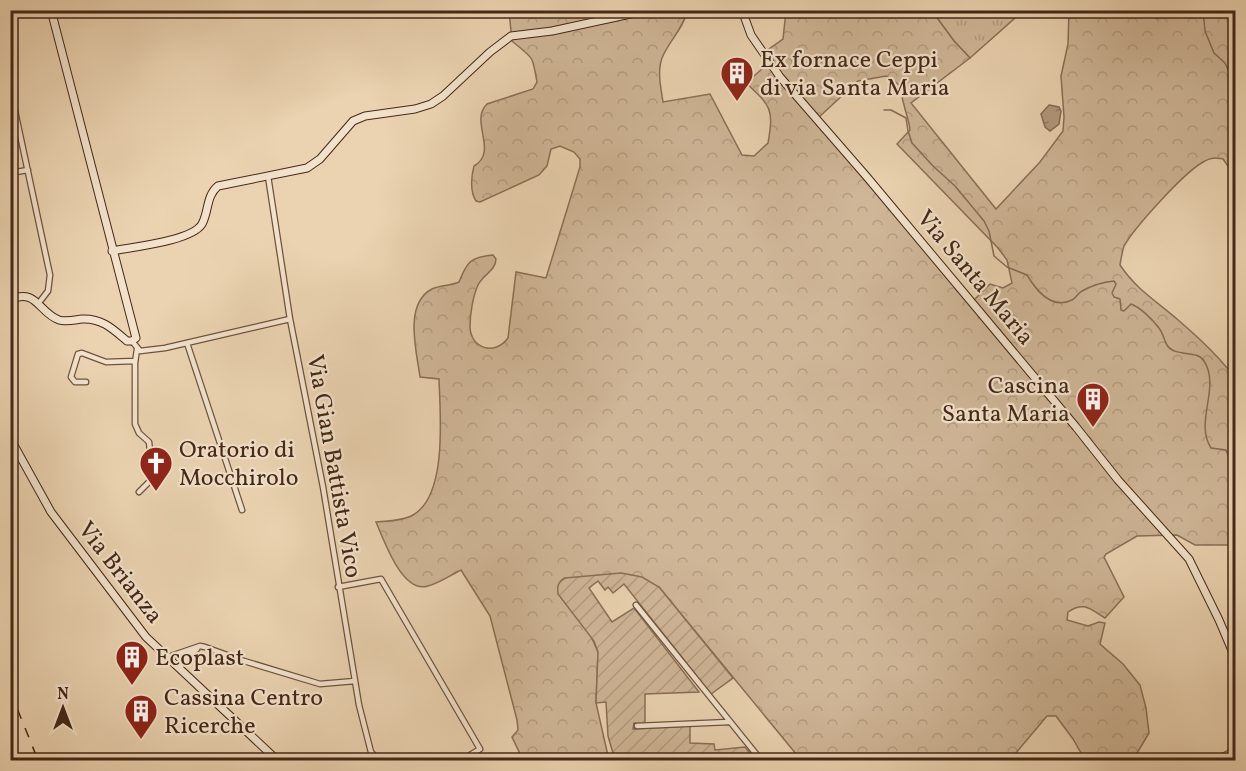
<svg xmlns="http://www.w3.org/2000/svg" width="1246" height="771" font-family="Vollkorn,serif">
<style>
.grass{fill:url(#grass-tufts);stroke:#8a6e57;stroke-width:1.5}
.forest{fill:url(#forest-crowns);stroke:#8a6e57;stroke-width:1.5;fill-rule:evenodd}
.garden{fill:url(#garden-furrows);stroke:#8a6e57;stroke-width:1.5}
.water{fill:url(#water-ripples);stroke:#876b54;stroke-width:1.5}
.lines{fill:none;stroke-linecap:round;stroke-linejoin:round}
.stream{stroke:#876b54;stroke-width:1.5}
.street-casing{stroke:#6e523e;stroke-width:7}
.secondary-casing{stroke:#452717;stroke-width:9}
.street{stroke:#f2e2cc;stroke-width:4.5}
.secondary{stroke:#f2e2cc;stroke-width:7}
.rail{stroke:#452717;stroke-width:1.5;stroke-dasharray:10 10;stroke-linecap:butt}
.labels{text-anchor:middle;stroke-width:4.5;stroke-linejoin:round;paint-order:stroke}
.poi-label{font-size:24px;fill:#452717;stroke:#f2e2cc;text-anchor:start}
.street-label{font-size:24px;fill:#452717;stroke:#f2e2cc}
</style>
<defs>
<pattern id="grass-tufts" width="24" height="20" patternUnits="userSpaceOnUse" patternTransform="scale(1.5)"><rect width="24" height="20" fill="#cfb697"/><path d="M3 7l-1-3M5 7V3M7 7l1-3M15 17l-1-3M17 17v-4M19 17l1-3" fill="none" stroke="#b39c81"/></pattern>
<pattern id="forest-crowns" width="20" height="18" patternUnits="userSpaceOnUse" patternTransform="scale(1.5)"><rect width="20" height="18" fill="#cfb697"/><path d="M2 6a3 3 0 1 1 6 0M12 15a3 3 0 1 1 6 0" fill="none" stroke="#b39c81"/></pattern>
<pattern id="garden-furrows" width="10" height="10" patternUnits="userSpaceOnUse" patternTransform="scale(1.5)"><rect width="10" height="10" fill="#cfb697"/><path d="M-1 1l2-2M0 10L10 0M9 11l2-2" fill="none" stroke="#b39c81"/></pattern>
<pattern id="water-ripples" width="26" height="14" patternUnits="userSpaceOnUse" patternTransform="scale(1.5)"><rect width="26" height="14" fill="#b3997d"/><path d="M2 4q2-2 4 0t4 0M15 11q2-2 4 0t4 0" fill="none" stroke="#937d65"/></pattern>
</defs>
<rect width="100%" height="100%" fill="#ebd3b1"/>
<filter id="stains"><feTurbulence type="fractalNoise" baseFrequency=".00333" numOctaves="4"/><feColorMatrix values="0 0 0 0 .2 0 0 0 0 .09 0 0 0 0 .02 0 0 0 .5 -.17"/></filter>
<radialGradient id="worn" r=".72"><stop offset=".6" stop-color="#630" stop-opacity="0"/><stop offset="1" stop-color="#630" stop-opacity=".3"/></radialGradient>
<path class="grass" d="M932 11H1012L1015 18 970 58 954 41Z"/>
<path class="forest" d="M509 11H687C684 28 668 42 662 58 657 71 661 89 663 102L710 94 742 155 754 156 768 143C774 109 771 106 746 83L763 68 762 54 783 39 786 11H932L954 41 970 58 911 103 996 209 1040 162 1063 131 1064 117 1061 76 1068 44 1069 11H1152L1157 19 1164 11H1235V176L1223 159C1216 158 1211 157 1205 161 1186 170 1135 227 1124 246 1122 252 1121 259 1120 265 1136 289 1155 300 1177 319 1198 337 1219 356 1235 378V545H1195L1177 535 1137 536 1106 554 1104 557 1124 597 1105 618C1090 609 1084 601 1068 612L1067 620 1088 626 1099 622 1105 623 1100 644 1123 664 1140 685 1146 708 1149 733 1133 760H1085L1073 739 1056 716H1047L1010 760H801L659 587 565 578 598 652 596 703 609 760H523L512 737 518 730 517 720 490 616 461 570C451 575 439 583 428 586 402 594 384 540 376 522 387 521 403 521 413 515 448 495 440 413 439 379L420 377C417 353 403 304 432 289 440 285 450 286 459 282 467 262 470 257 493 255L496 259C496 270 483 275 478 285 473 296 470 314 470 326 470 349 495 356 508 338L516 272 546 278 580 167V159L574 152 560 146 551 149 547 166 539 175 480 202 476 201C470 192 471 177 474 166 499 152 469 121 487 104L533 89 537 82C532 53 533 59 512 41ZM886 76C905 86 899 89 904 105 906 114 909 120 910 130L897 144 998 248 1007 260 1012 283 1003 288 990 284 972 302 818 118 858 81Z"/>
<path class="garden" d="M621 573 642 577 659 587 733 678 711 694 624 584 613 593 608 587 605 590 598 581 589 588 612 622 634 608 699 692 645 694V724L634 723 633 729 690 726V743L714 744 715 750 745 747 756 760H615L608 736 606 702 596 703 598 652 594 641 558 594C557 586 558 582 565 578Z"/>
<path class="water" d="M1049 105 1059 107 1061 111 1059 124 1050 131 1045 127 1041 114Z"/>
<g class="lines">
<path class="stream" d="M1203 10 1205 31 1214 53 1225 63 1236 87
M884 110H891L906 118 908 131 912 143 933 166 955 186 984 221 989 231 994 256 1007 267 1027 275C1036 290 1052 310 1072 300 1076 298 1078 293 1082 291 1091 286 1104 282 1114 281L1116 284 1112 293 1114 297 1120 299 1121 310 1124 311 1131 304C1140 307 1153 320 1159 328 1163 333 1164 340 1167 345 1175 358 1197 349 1204 361 1221 387 1194 422 1211 448L1226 450 1236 471"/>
<defs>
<path id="street" d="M12 97 50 275 48 291 38 304
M10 173 28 170
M268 176 290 319 323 487 359 705 373 760
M132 341 140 351 165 348 290 319
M187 343 242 510
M137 349 135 363V424L139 433 149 442 153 478 139 492
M86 382H75L71 377 78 354 82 353 106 362 135 361
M338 587 381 579 480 749 462 760
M636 605 761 760
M168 657 200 646 205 647 244 661 320 684 355 681
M179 668 190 654 197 649
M637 726 729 722
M1232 732 1236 730
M372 753 378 760
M1216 760 1236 749"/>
<path id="secondary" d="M742 10 751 35 780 77 867 177 1076 427 1118 480 1189 559 1219 620 1236 660
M112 251C132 247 192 241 202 224 209 211 206 196 218 186L307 168 320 159 353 121 365 116 415 109 431 104 443 96 490 52 511 36 552 31 649 10
M10 300C36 287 39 313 59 320 66 322 74 320 82 319 102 318 113 329 127 341H132L136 338 51 10
M10 438 51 512 146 637 277 760"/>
</defs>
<use href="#street" class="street-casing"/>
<use href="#secondary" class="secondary-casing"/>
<use href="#street" class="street"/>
<use href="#secondary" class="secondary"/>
<path class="rail" d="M10 691 38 760"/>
</g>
<defs>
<symbol id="building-pin" viewBox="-11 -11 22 30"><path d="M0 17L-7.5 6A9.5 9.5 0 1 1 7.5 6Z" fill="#8f2418" stroke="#f2e2cc"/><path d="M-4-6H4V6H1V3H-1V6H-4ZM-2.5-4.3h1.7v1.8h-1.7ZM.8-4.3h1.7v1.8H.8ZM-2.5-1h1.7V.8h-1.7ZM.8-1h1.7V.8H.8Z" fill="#fff"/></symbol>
<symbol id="church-pin" viewBox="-11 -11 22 30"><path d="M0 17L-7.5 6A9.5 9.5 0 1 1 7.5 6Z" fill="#8f2418" stroke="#f2e2cc"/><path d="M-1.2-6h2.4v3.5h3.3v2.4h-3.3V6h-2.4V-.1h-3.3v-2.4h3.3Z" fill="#fff"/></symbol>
</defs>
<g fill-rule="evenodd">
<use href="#building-pin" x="718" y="54" width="38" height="52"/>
<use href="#building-pin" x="1074" y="380" width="38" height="52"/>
<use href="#church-pin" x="137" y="444" width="38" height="52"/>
<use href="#building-pin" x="113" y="638" width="38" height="52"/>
<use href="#building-pin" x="122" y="692" width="38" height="52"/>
</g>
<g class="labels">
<g class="poi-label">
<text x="760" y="67">Ex fornace Ceppi<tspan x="760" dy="28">di via Santa Maria</tspan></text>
<text x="1070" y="393" text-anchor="end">Cascina<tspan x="1070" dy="28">Santa Maria</tspan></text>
<text x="179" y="457">Oratorio di<tspan x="179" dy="28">Mocchirolo</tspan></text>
<text x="155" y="665">Ecoplast</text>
<text x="164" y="705">Cassina Centro<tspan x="164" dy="28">Ricerche</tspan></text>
</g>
<g class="street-label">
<text transform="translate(976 277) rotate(50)" y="8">Via Santa Maria</text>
<text transform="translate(335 466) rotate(80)" y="8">Via Gian Battista Vico</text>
<text transform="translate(121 572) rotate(52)" y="8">Via Brianza</text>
</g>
</g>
<rect width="1246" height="771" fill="none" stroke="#ebd3b1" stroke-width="36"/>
<rect x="12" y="12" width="1222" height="747" fill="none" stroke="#452717" stroke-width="3"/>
<rect x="18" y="18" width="1210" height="735" fill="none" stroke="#452717" stroke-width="1.5"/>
<g transform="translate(63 708)" stroke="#f2e2cc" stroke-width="4.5" paint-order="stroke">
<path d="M0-4.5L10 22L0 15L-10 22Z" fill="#452717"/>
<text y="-9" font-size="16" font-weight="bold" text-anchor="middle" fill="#452717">N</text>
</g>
<rect width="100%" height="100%" filter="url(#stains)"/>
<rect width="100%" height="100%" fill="url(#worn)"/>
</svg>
